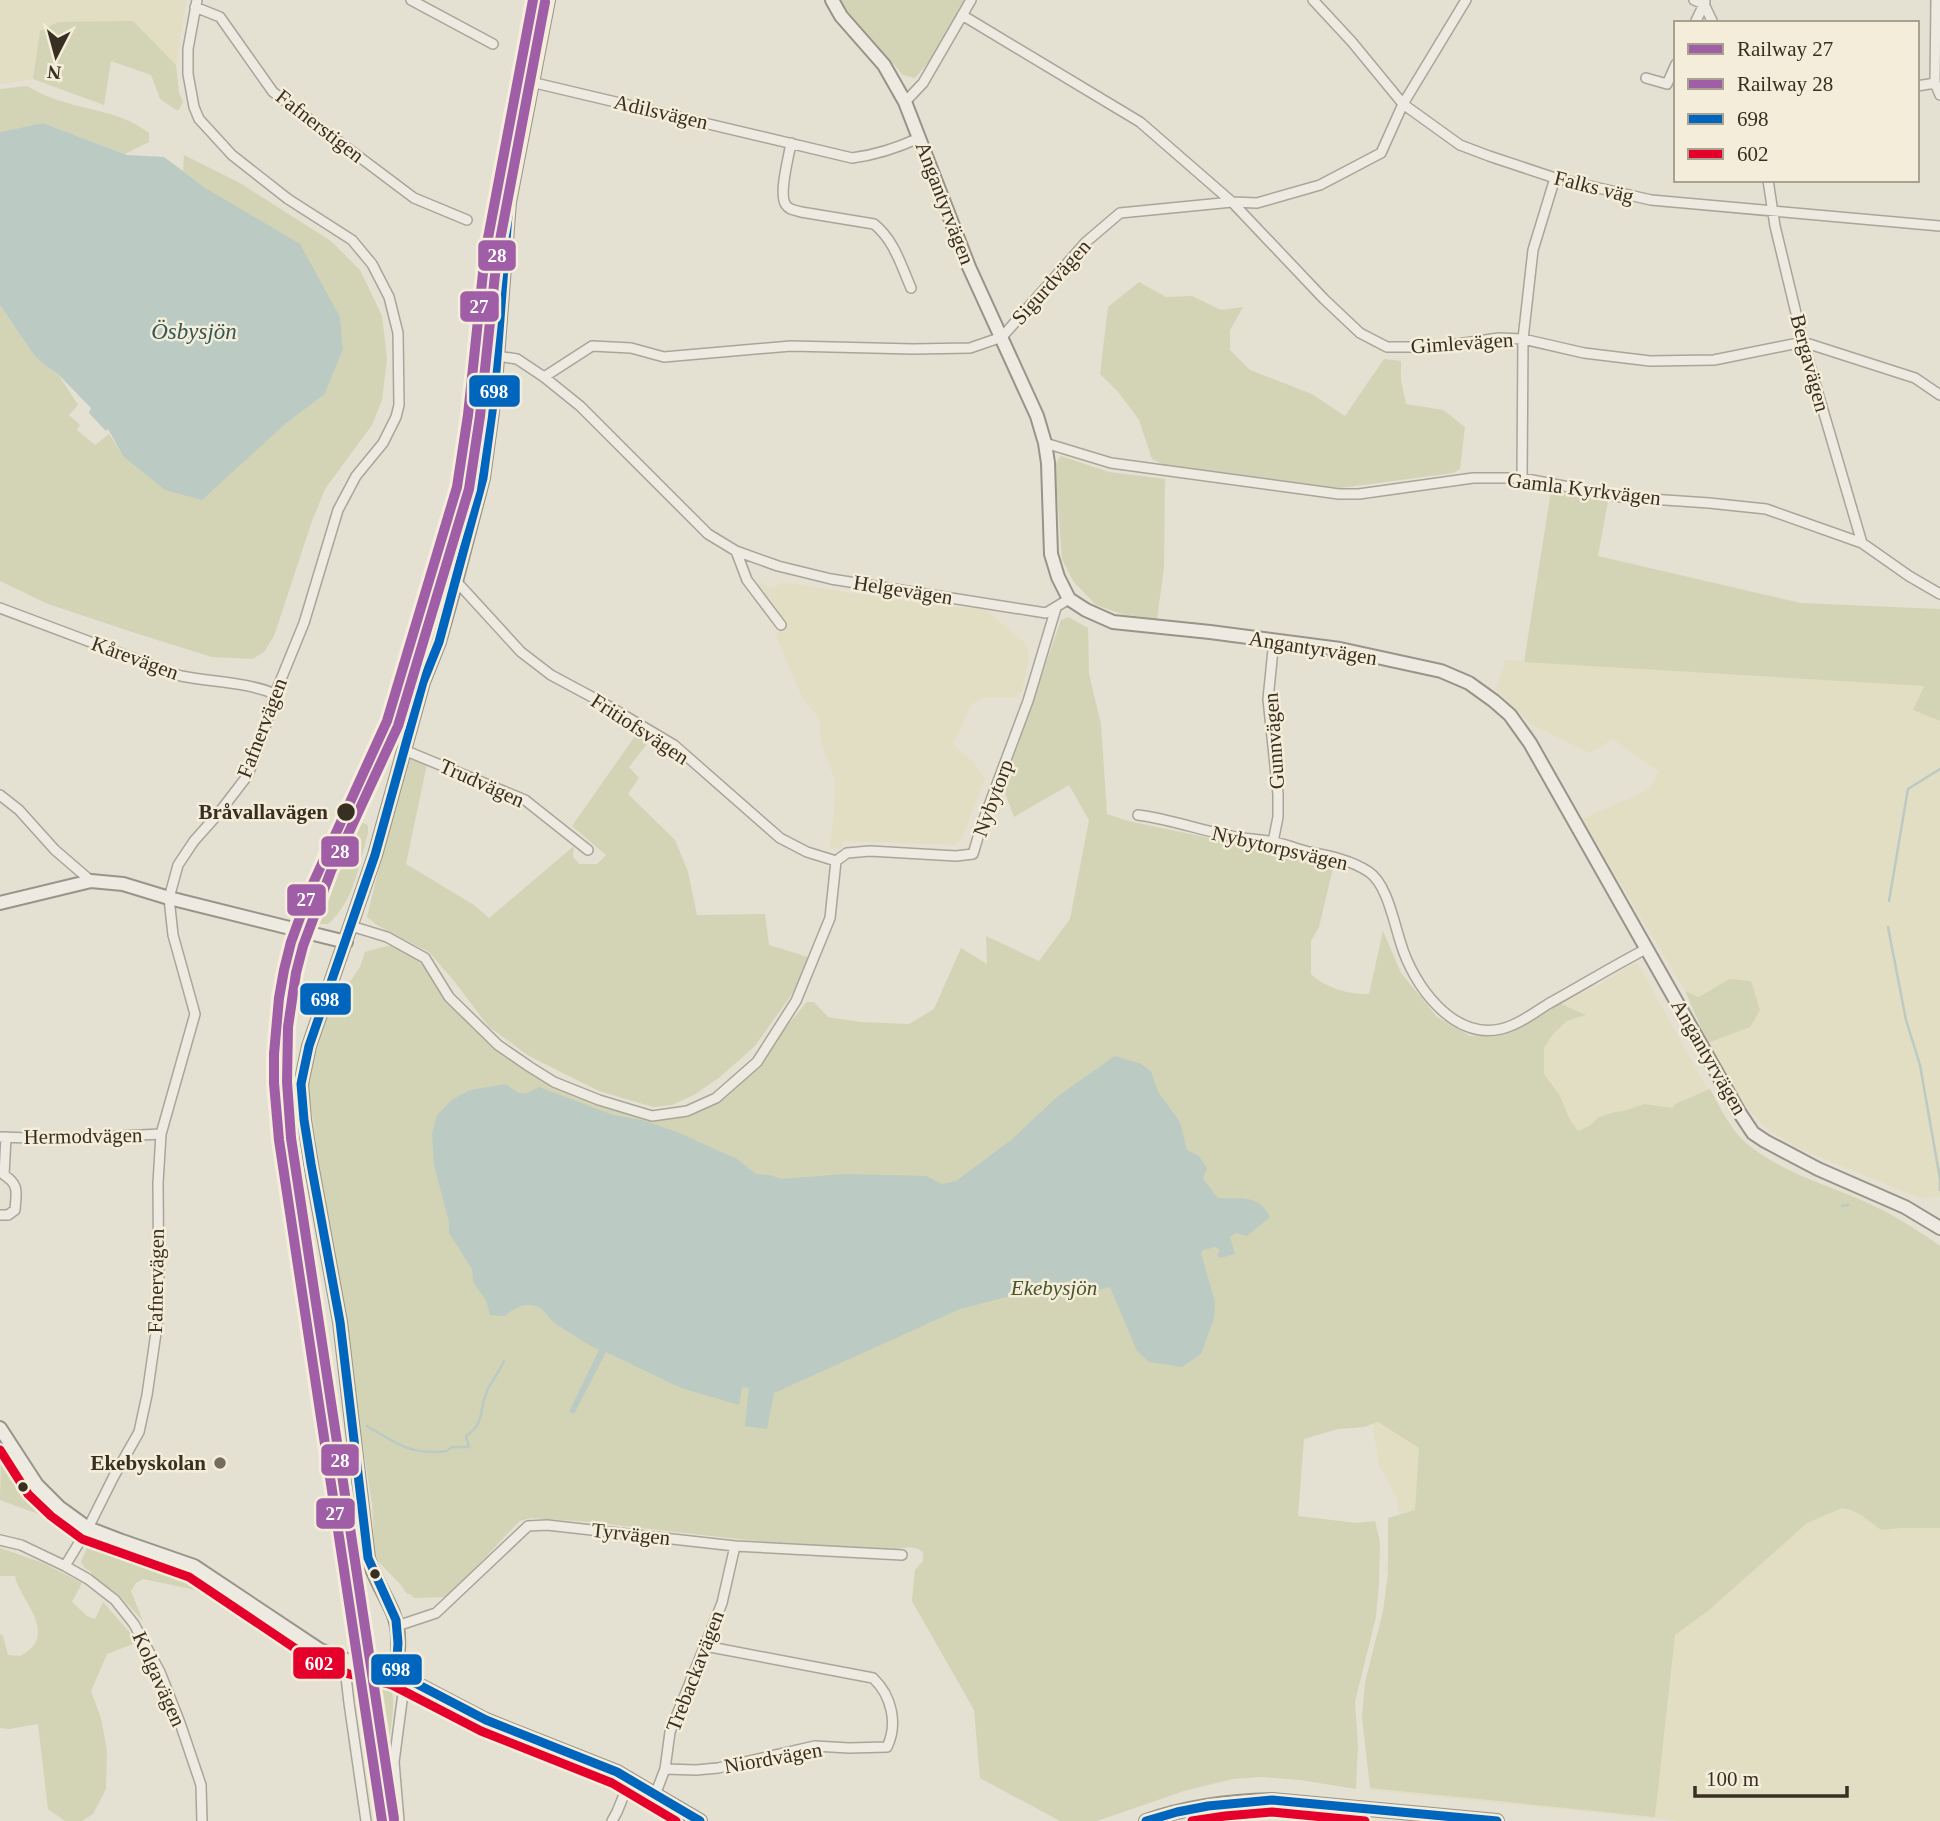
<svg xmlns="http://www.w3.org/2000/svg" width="1940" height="1821" font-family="Georgia,serif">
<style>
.farmland{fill:#e2dec4}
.green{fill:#d2d4b5}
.water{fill:#bbcac2}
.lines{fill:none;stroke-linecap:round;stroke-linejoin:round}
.stream{stroke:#bbcac2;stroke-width:2.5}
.street-casing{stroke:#aaa59a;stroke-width:12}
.secondary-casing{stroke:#99948a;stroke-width:16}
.street{stroke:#edeae2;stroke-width:9}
.secondary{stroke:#edeae2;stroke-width:12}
.bus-1-casing{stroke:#f4edd9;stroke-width:14}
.bus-2-casing{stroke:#f4edd9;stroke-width:14}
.bus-1{stroke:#0065bd;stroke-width:9}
.bus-2{stroke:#e4002b;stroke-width:9}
.rail-1-casing{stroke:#f4edd9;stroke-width:16}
.rail-2-casing{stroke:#f4edd9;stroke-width:16}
.rail-1{stroke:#a05ea6;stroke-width:10}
.rail-2{stroke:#a05ea6;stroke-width:10}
.stop-dot{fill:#392e22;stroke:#f4edd9;stroke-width:2.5}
.poi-dot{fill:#756c60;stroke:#f4edd9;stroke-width:2.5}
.labels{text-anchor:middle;stroke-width:5;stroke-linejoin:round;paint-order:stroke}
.street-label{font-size:21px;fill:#392e22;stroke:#f4edd9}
.stop-label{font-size:21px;font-weight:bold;fill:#392e22;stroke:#f4edd9;text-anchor:end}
.park-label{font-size:21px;font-style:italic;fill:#47542a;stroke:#f4edd9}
.poi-label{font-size:21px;font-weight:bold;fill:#392e22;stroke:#f4edd9;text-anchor:end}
.water-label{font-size:23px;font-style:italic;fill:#325857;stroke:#f4edd9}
.line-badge{stroke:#f4edd9;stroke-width:2.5}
.badge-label{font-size:19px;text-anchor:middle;font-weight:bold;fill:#fff}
</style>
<rect width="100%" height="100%" fill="#e4e0d2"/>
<path class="farmland" d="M0 0H186L176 65 133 21 40 31 33 79 0 84Z
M759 582 772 588 784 582 903 601 986 610 1026 644 1029 657 1022 691 1014 698H982L971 705 953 744 974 763 985 778 962 838 955 845 842 841V848H830L834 812 835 780 820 739V719L803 699 775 634 787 625 776 608 757 585Z
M1505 660 1925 686 1913 710 1940 721V1197L1920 1198 1800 1149 1767 1129 1744 1105 1708 1043 1750 1027 1729 979 1699 997 1685 991 1582 819 1650 789 1658 771 1613 739 1590 753 1532 725 1496 690Z
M1635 963 1639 966 1719 1110 1664 1108 1602 1120 1575 1133 1544 1074V1048L1553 1034 1567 1021 1584 1014 1559 1003 1581 993 1583 994Z
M1370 1407 1674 1635 1801 1524 1838 1507 1940 1480V1821H1678L1370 1790 1371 1767 1396 1576 1385 1571 1390 1555 1407 1552 1396 1497 1379 1465Z"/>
<path class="green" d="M841 0H965L931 59 915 78 903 75 846 9Z
M133 21 176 65 179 93 183 102 178 111 160 99 151 75 111 61 104 105 33 79 40 31 58 22Z
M27 86C35 90 43 95 52 98 86 111 119 110 149 133V142L125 154 43 123 0 132V89Z
M184 155 240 183 331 241 360 270 382 316 387 359 382 400 372 425 325 489 311 524 274 636 264 652 253 659 212 657 135 633 48 604 0 581V305L34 355 43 364 58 374 78 405 69 415 80 425 77 430 95 445 109 434 123 456 284 425 325 394 343 349 340 317 207 189 183 171Z
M1139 282 1166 297 1192 296 1221 310 1243 307 1230 330V350L1250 370 1312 394 1345 416 1384 359 1401 361V380L1406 404 1443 410 1465 427 1460 469 1453 473 1340 488 1166 466 1152 459 1139 420 1119 393 1100 374 1108 307Z
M1061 456 1109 472 1165 479 1164 568 1157 619 1122 614 1096 605 1073 581 1062 559 1055 468 1057 461Z
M1551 491 1608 501 1598 556 1801 603 1940 609V721L1913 710 1924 686 1524 662Z
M1068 617 1088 628 1089 674 1101 724 1107 814 1128 821 1334 864 1319 927 1311 941V974C1325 988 1350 995 1369 994L1383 931 1401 973 1437 1017 1470 1036 1500 1034 1559 1003 1586 1015 1567 1021 1553 1034 1544 1048V1074L1560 1096 1570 1120 1578 1131 1589 1126 1599 1117 1615 1112 1624 1111 1644 1104 1673 1108 1675 1104 1710 1089C1720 1107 1730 1129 1746 1143 1779 1171 1822 1183 1861 1200 1889 1212 1915 1228 1940 1246V1528H1901L1881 1530 1861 1515 1851 1510 1842 1508 1807 1523 1709 1610 1675 1635 1655 1817 1370 1788 1362 1717 1365 1682 1383 1611 1388 1574V1518L1415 1510 1419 1448 1378 1422 1364 1427 1338 1429 1304 1439 1298 1516 1357 1523 1375 1521 1380 1542 1379 1583 1376 1617 1355 1702 1358 1746 1356 1789 1300 1780 1262 1777 1233 1779 1184 1791 1097 1821H1060L980 1778 974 1710 912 1601 915 1570 923 1561V1552C911 1543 900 1549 887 1551 881 1552 874 1552 868 1552L728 1538 590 1522 531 1518 520 1521 511 1530 448 1597 414 1598 410 1594H407L401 1585 375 1558 372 1504 307 1084 321 1027 330 1006 334 1005 360 967 365 952C392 945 395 940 418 960L478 1032 530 1072 649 1114 695 1107 720 1091 776 1039 807 1002H814L828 1017 833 1018 861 1022 909 1024 934 1009 961 948 987 964 986 936 1039 961 1070 919 1089 820 1069 785 1014 817 1003 787 1061 620Z
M640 729 653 736 629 767 639 778 628 794 675 840 688 872 697 915 765 914 769 945 808 957 799 984 755 1046 720 1077 694 1095 672 1105 653 1107 599 1091 529 1056 489 1027 454 981 429 952 377 925 367 917 406 757 427 764 406 864 474 905 489 918 574 846 573 857 579 864H597L606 855 572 826Z
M355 820 368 825V833C359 864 354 902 328 924H317L310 920 308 914 342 838 346 840Z
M1729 979 1751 981 1760 1010 1750 1027 1708 1043 1685 991 1699 997Z
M1 1458 22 1486 66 1522 69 1531 66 1535 60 1532 63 1523 0 1500Z
M94 1542 194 1576 214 1588 224 1596 143 1579 136 1583 131 1591 143 1621 119 1595 91 1575 92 1573 85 1568 81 1562 88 1545Z
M0 1548 43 1563 82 1583 72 1602 87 1616 95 1619 103 1602 138 1642 107 1654 91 1691 101 1718 107 1751 106 1789 93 1814 82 1821H65L48 1809 38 1724 9 1729 0 1728V1634L3 1636 8 1655 21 1656C25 1653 31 1649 34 1645 49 1623 18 1596 15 1576H0Z
M366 1675C372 1677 381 1679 387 1683 399 1692 390 1731 388 1745L381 1742 376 1737Z"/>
<path class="water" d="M43 123 127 155 164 157 207 189 300 244 340 317 343 349 325 394 284 425 202 500 165 490 123 456 108 429 106 431 89 413 91 408 58 374 43 364 34 355 0 305V132Z
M1115 1056 1141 1064 1151 1071 1158 1092 1180 1122 1187 1150 1199 1156 1207 1168 1203 1179 1218 1198C1241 1199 1259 1194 1270 1217L1247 1236 1236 1233 1230 1237 1235 1254 1220 1258 1217 1255 1220 1250 1216 1247 1203 1250 1201 1253 1215 1302 1214 1318 1201 1354 1182 1367 1149 1362 1137 1351 1110 1287 1095 1291 1069 1281 960 1309 774 1393 767 1429 745 1426 749 1388 742 1387 739 1405 681 1388 606 1352 574 1414 569 1412 599 1350C584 1343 571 1333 556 1324 550 1320 546 1312 540 1308 527 1300 514 1308 505 1316L490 1315 486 1300 473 1282 472 1269 449 1233V1222L434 1165 432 1134 437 1115 453 1099 470 1090 506 1084C520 1095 523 1097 539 1087L613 1115 642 1120 677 1132 737 1159 756 1174 770 1175 781 1179 845 1174 926 1176 942 1184 956 1181 1011 1140 1058 1096Z"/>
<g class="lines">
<path class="stream" d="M1889 901 1908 789 1940 769
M1888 927 1906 1020 1920 1065 1940 1179
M1940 1181V1190
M1842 1206 1848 1205
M367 1426C396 1443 411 1456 447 1451L452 1447H469L466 1436C485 1424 479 1410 487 1391 492 1381 499 1372 504 1361"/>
<defs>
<path id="street" d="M411 0 493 44
M1313 0 1352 42 1403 104 1460 145 1489 156 1555 178 1651 200 1940 226
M1694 0 1704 4 1713 23
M1936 0 1935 83 1940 95
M195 7 220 17 273 92 414 198 467 220
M962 15 1140 122 1232 202 1324 299 1360 333 1387 347H1437L1499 338 1523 339 1584 353 1650 361 1714 360 1803 342 1915 378 1940 395
M1695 23 1705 2
M1646 78 1667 84 1676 64
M531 82 852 158C876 155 897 148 919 138
M1917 86 1935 83
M905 102 923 83 971 0
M791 143C789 156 778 195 786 205 789 210 795 210 801 212L874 224C894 240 901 265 911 288
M1768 180 1775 226 1803 342 1862 543
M497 356 517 359 544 377 580 406 708 534 736 551 778 566 831 579 1046 613 1069 599
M544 377 592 346 631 348 664 357 791 346 913 349 970 348 1002 337 1086 242 1120 213 1232 202 1257 203 1320 185 1381 153 1403 104 1466 0
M1045 443 1111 463 1339 494H1359L1473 478H1522L1621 497 1709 503 1766 509 1862 543 1909 576 1940 594
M1522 478 1523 339 1533 250 1555 178
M736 551 747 580 781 625
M456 581 521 652 551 675 605 704 674 745 780 838 807 852 836 861
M0 608 181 676C211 682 247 682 275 694
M404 750 525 800 588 850
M0 795 19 810 55 850 91 881
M1138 815C1170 819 1199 830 1231 836 1245 839 1259 839 1273 842 1285 844 1297 849 1309 852 1330 856 1351 860 1369 872 1387 884 1394 923 1401 944 1413 984 1452 1040 1501 1029 1518 1025 1534 1013 1548 1004 1581 986 1613 966 1646 949
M1273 842 1278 817V794L1268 699 1274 640
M836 861 847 853 870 851 956 856 973 854 982 824 1028 701 1056 608
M351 926 387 937 425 958 449 997 498 1045 530 1067 554 1082 599 1100 652 1116 687 1111 716 1098 757 1062 796 1001 830 918 836 861
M0 1137 60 1139 161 1134
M4 1175 6 1137
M0 1215H8L15 1210C16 1193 20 1185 4 1175
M0 1540 21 1545 65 1566 88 1528 114 1476 139 1432 147 1395 159 1312 158 1183 161 1134 195 1014 173 935 169 898 178 865 194 841 218 814 248 775 263 734 275 694 304 623 338 510 356 476 383 443 396 417 399 405 398 333 389 297 372 264 352 240 288 199 232 155 199 119 194 107 188 74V49L197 0
M65 1566 88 1579 115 1600 134 1624 160 1672 180 1723 201 1785 202 1821
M397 1626 436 1613 528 1526 547 1525 735 1546 902 1555
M344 1659 349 1703 366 1821
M665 1769 696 1770 718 1768 815 1746 849 1748 887 1747C898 1724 892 1696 873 1678L705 1646
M655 1795 665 1769 670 1732 722 1603 735 1546
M399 1821 394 1762 405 1678
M612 1821 617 1812 630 1780"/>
<path id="secondary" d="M832 0 841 16 884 65 905 102 969 267 1037 416 1045 443 1048 463 1051 554 1058 577 1069 599 1086 610 1113 622 1210 632 1340 649 1441 671 1469 683 1494 701 1510 715 1530 743 1739 1112 1753 1133 1765 1141 1818 1169 1905 1207 1940 1228
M0 903 91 881 123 884 169 898 346 942
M0 1428 37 1485 59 1507 88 1528 122 1541 194 1566 320 1650 352 1662 396 1673 486 1720 617 1772 700 1821
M396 1673C398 1653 401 1632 393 1613 385 1594 374 1578 368 1558L340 1322 311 1164 304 1120 301 1084 309 1046 375 855 423 682 439 642 456 581 483 478 494 397 509 202 548 0
M1146 1821C1186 1807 1229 1801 1272 1800L1497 1821"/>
</defs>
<use href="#street" class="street-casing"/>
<use href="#secondary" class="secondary-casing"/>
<use href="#street" class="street"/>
<use href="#secondary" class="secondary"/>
<defs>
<path id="bus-1" d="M548 0 509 202 494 397 483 478 439 642 423 682 375 855 309 1046 301 1084 304 1120 311 1164 340 1322 368 1558 396 1620 398 1643 396 1673 486 1720 617 1772 700 1821
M1146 1821 1177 1812 1208 1806 1272 1800 1497 1821"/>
<path id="bus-2" d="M0 1450 28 1494 51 1516 82 1539 189 1577 314 1661 349 1674 392 1685 481 1731 612 1783 676 1821
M1192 1821 1225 1816 1272 1812 1365 1821"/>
</defs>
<use href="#bus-1" class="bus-1-casing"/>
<use href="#bus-2" class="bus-2-casing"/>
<use href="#bus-1" class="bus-1"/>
<use href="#bus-2" class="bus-2"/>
<defs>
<path id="rail-1" d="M382 1821 279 1140 274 1083V1054L279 998 284 970 291 942 310 890 387 721 457 487 468 415 485 254 533 0"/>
<path id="rail-2" d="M394 1819 291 1138 287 1082 288 1027 296 973 303 946 331 871 398 726 469 489 480 416 497 256 545 2"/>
</defs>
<use href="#rail-1" class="rail-1-casing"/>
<use href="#rail-2" class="rail-2-casing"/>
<use href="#rail-1" class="rail-1"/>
<use href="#rail-2" class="rail-2"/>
</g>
<g class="stop-dot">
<circle cx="346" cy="812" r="10"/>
<circle cx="23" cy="1487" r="6"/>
<circle cx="375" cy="1574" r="6"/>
</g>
<circle class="poi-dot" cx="220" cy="1463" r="7"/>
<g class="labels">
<g class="street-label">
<text transform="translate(661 112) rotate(13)" y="7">Adilsvägen</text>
<text transform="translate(320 126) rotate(38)" y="7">Fafnerstigen</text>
<text transform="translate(1594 187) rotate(14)" y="7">Falks väg</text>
<text transform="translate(945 203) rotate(69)" y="7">Angantyrvägen</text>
<text transform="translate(1051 282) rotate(-48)" y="7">Sigurdvägen</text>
<text transform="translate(1462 343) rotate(-4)" y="7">Gimlevägen</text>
<text transform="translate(1810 363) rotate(75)" y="7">Bergavägen</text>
<text transform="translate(1584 489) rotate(7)" y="7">Gamla Kyrkvägen</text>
<text transform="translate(903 590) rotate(9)" y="7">Helgevägen</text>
<text transform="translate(1313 648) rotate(9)" y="7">Angantyrvägen</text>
<text transform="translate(135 658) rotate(20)" y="7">Kårevägen</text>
<text transform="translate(262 728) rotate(-69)" y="7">Fafnervägen</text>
<text transform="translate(640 729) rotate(33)" y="7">Fritiofsvägen</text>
<text transform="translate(1274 741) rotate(-94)" y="7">Gunnvägen</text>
<text transform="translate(482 783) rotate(24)" y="7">Trudvägen</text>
<text transform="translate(993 798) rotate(-70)" y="7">Nybytorp</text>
<text transform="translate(1280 848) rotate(13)" y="7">Nybytorpsvägen</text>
<text transform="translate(1709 1057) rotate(60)" y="7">Angantyrvägen</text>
<text transform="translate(83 1136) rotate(-1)" y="7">Hermodvägen</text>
<text transform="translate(156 1281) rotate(-89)" y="7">Fafnervägen</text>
<text transform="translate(631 1534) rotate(6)" y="7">Tyrvägen</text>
<text transform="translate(695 1671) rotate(-69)" y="7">Trebackavägen</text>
<text transform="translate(159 1679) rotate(66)" y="7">Kolgavägen</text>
<text transform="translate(773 1758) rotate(-10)" y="7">Niordvägen</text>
</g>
<g class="stop-label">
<text x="328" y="819">Bråvallavägen</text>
</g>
<g class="park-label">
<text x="1054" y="1295">Ekebysjön</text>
</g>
<g class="poi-label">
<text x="206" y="1470">Ekebyskolan</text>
</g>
<g class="water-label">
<text x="194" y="339">Ösbysjön</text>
</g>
</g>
<g class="line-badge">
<rect x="477" y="239" width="40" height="33" rx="7" fill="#a05ea6"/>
<rect x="459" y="290" width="41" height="33" rx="7" fill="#a05ea6"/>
<rect x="468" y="374" width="53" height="34" rx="7" fill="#0065bd"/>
<rect x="320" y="835" width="40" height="33" rx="7" fill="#a05ea6"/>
<rect x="286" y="883" width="41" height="34" rx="7" fill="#a05ea6"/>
<rect x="299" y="982" width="53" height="34" rx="7" fill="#0065bd"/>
<rect x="320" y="1443" width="40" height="34" rx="7" fill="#a05ea6"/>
<rect x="315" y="1497" width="41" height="33" rx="7" fill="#a05ea6"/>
<rect x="292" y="1646" width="54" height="34" rx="7" fill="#e4002b"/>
<rect x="370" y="1653" width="53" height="33" rx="7" fill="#0065bd"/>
</g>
<g class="badge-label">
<text x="497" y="262">28</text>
<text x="479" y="313">27</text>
<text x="494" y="398">698</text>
<text x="340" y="858">28</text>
<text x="306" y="906">27</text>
<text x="325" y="1006">698</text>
<text x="340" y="1467">28</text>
<text x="335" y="1520">27</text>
<text x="319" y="1670">602</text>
<text x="396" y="1676">698</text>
</g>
<rect x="1674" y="21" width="245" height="161" fill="#f4edd9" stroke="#a9a190" stroke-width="2"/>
<rect x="1688" y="44" width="35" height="10" fill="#a05ea6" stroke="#a9a190" stroke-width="2"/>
<text x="1737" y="56" font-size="21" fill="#392e22">Railway 27</text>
<rect x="1688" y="79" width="35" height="10" fill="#a05ea6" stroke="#a9a190" stroke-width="2"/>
<text x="1737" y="91" font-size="21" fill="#392e22">Railway 28</text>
<rect x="1688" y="114" width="35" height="10" fill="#0065bd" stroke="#a9a190" stroke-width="2"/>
<text x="1737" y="126" font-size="21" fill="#392e22">698</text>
<rect x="1688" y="149" width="35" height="10" fill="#e4002b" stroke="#a9a190" stroke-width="2"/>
<text x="1737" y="161" font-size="21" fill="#392e22">602</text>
<g transform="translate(56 56) rotate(186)" stroke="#f4edd9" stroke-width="5" paint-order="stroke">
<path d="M0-5L12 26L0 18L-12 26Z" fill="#392e22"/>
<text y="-10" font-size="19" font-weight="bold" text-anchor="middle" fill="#392e22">N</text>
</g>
<path d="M1695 1786v10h152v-10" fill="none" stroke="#392e22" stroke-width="3.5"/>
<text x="1706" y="1786" font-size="21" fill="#392e22" stroke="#f4edd9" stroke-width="5" paint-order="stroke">100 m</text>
</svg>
